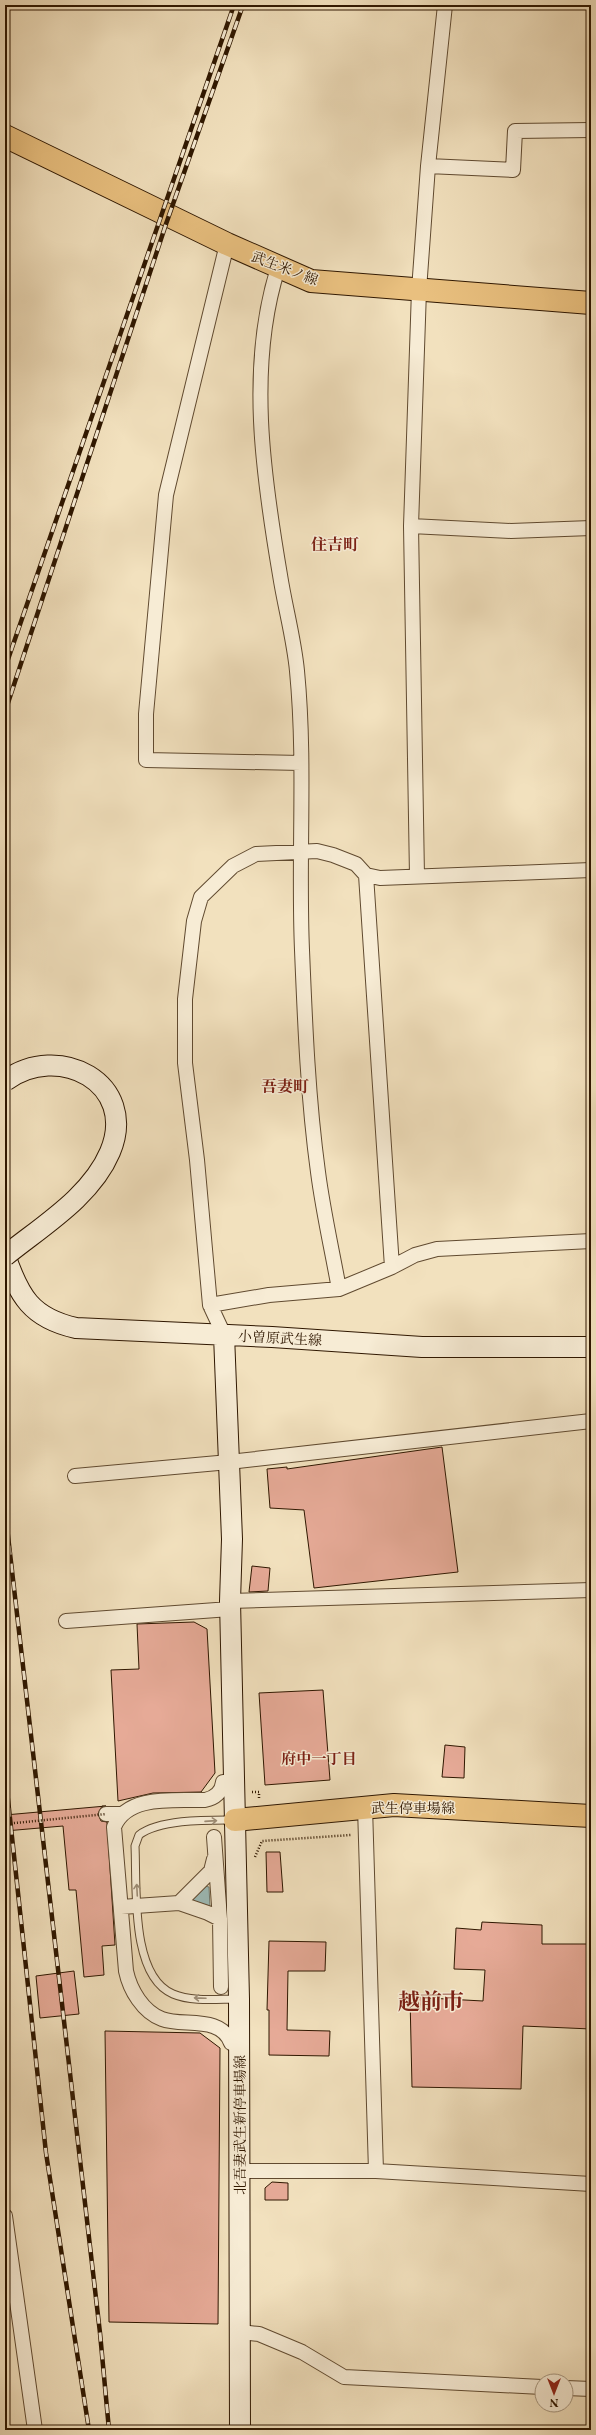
<svg xmlns="http://www.w3.org/2000/svg" width="596" height="2435" font-family="'EB Garamond','Noto Serif JP',serif">
<style>
.water{fill:#9dbcb9;stroke:#717a6f}
.building{fill:#e6aa97;stroke:#2f1700}
.lines{fill:none;stroke-linecap:round;stroke-linejoin:round}
.lane-casing{stroke:#604a30;stroke-width:9}
.street-casing{stroke:#604a30;stroke-width:16}
.secondary-casing{stroke:#2f1700;stroke-width:22}
.primary-casing{stroke:#2f1700;stroke-width:24}
.path{stroke:#2f1700;stroke-width:2.5;stroke-dasharray:1 2;stroke-linecap:butt}
.lane{stroke:#f7ecd5;stroke-width:7}
.street{stroke:#f7ecd5;stroke-width:14}
.secondary{stroke:#f7ecd5;stroke-width:20}
.primary{stroke:#e9c07f;stroke-width:22}
.rail-casing{stroke:#2f1700;stroke-width:4.5}
.rail{stroke:#f7ecd5;stroke-width:3;stroke-dasharray:9;stroke-linecap:butt}
.secondary-bridge-casing{stroke:#2f1700;stroke-width:22;stroke-linecap:butt}
.path-bridge{stroke:#2f1700;stroke-width:2.5;stroke-dasharray:1 2;stroke-linecap:butt}
.secondary-bridge{stroke:#f7ecd5;stroke-width:20}
.oneway{stroke:#9d8c75}
.labels{text-anchor:middle;stroke-width:3;stroke-linejoin:round;paint-order:stroke}
.street-label{font-size:14px;fill:#2f1700;stroke:#f7ecd5}
.neighbourhood-label{font-size:15px;font-weight:bold;fill:#7a1f14;stroke:#f7ecd5}
.quarter-label{font-size:16px;font-weight:bold;fill:#7a1f14;stroke:#f7ecd5}
.town-label{font-size:22px;font-weight:bold;fill:#7a1f14;stroke:#f7ecd5}
</style>
<rect width="100%" height="100%" fill="#f2e1be"/>
<filter id="stains"><feTurbulence type="fractalNoise" baseFrequency=".005" numOctaves="4"/><feColorMatrix values="0 0 0 0 .2 0 0 0 0 .09 0 0 0 0 .02 0 0 0 .5 -.17"/></filter>
<radialGradient id="worn" r=".72"><stop offset=".6" stop-color="#630" stop-opacity="0"/><stop offset="1" stop-color="#630" stop-opacity=".3"/></radialGradient>
<path class="water" d="M205 1886 209 1887 210 1907 195 1905 187 1897Z"/>
<path class="building" d="M442 1447 458 1572 314 1588 304 1510 270 1508 267 1469 287 1467V1469Z
M252 1566 270 1568 268 1591 249 1592Z
M194 1622 207 1629 215 1773 201 1792 153 1793 118 1801 111 1670 139 1669 137 1624Z
M323 1690 330 1780 265 1785 259 1693Z
M445 1745 465 1747 464 1778 442 1777Z
M102 1806 98 1814 101 1821 107 1822 115 1945 102 1946 104 1975 84 1977 76 1890H69L63 1826 5 1831V1815L106 1806Z
M266 1852H280L283 1892H267Z
M482 1922 542 1925V1944H591V2029L523 2026 521 2089 412 2087 410 1997 483 2001 485 1970 454 1969 456 1928 481 1930Z
M269 1941 326 1942 325 1971H288L287 2030 330 2031 329 2056 269 2055V2010H267Z
M74 1971 79 2014 40 2018 36 1976Z
M105 2031 200 2033 220 2048 218 2324 109 2322Z
M272 2182 288 2183V2200H265V2188Z"/>
<g class="lines">
<defs>
<path id="lane" d="M233 1820C208 1820 160 1819 139 1835L135 1846C137 1887 130 1976 173 1994 192 2002 217 1999 237 1999"/>
<path id="street" d="M428 166 513 170 515 131 591 130
M227 244 166 495 146 714V760L301 763
M278 268C247 366 263 475 280 575 285 607 294 639 297 671 306 764 298 857 302 950 305 1024 308 1099 318 1172 323 1211 332 1250 339 1289
M411 526 511 531 591 528
M366 875 392 1267
M417 876 411 526 419 290 428 166 445 5
M210 1305 269 1295 339 1289 392 1267 415 1255 437 1249 591 1241
M224 1335 210 1305 197 1160 185 1063V999L194 921 201 897 233 866 256 854 317 851 333 855 356 864 366 875 380 878 591 870
M75 1476 229 1462 591 1421
M230 1601 591 1590
M66 1621 230 1609
M223 1782C222 1792 215 1798 205 1800 176 1801 127 1794 114 1827L126 1971C130 1990 143 2012 162 2019 183 2027 221 2015 231 2043
M365 1807 376 2171
M106 1814H122
M214 1837 220 1919 221 1987
M179 1903 211 1871 214 1859
M121 1907 179 1903 208 1913 220 1919
M240 2171H376L591 2184
M5 2216 35 2430
M240 2332 259 2334 302 2352 344 2377 542 2387
M566 2388 591 2389"/>
<path id="secondary" d="M5 1255C19 1296 31 1318 76 1328L272 1337 422 1347H591
M224 1335 232 1539 230 1601 239 1999 240 2430"/>
<path id="primary" d="M5 136 227 244 311 281 591 303
M235 1820 394 1805 591 1816"/>
</defs>
<use href="#lane" class="lane-casing"/>
<use href="#street" class="street-casing"/>
<use href="#secondary" class="secondary-casing"/>
<use href="#primary" class="primary-casing"/>
<path class="path" d="M252 1792H259V1799
M255 1857 262 1841 351 1835"/>
<use href="#lane" class="lane"/>
<use href="#street" class="street"/>
<use href="#secondary" class="secondary"/>
<use href="#primary" class="primary"/>
<defs>
<path id="rail" d="M5 668 234 5
M5 712 166 224 243 5
M5 1510 100 2333 109 2430
M5 1772 46 2153 89 2430"/>
</defs>
<use href="#rail" class="rail-casing"/>
<use href="#rail" class="rail"/>
<defs>
<path id="secondary-bridge" d="M5 1081C58 1041 139 1083 110 1152 91 1197 42 1226 5 1256"/>
</defs>
<use href="#secondary-bridge" class="secondary-bridge-casing"/>
<path class="path-bridge" d="M5 1824 106 1814"/>
<use href="#secondary-bridge" class="secondary-bridge"/>
</g>
<defs><path id="oneway-shaft" d="M-6 0H5M1.5-3L5.5 0L1.5 3" fill="none" stroke-width="1.6" stroke-linecap="round" stroke-linejoin="round"/></defs>
<g class="oneway">
<use href="#oneway-shaft" transform="translate(211 1821) rotate(-4)"/>
<use href="#oneway-shaft" transform="translate(137 1890) rotate(-93)"/>
<use href="#oneway-shaft" transform="translate(200 1998) rotate(-178)"/>
</g>
<g class="labels">
<g class="street-label">
<text transform="translate(285 268) rotate(21)" y="5">武生米ノ線</text>
<text transform="translate(280 1338) rotate(3)" y="5">小曽原武生線</text>
<text x="413" y="1813">武生停車場線</text>
<text transform="translate(240 2125) rotate(-90)" y="5">北吾妻武生新停車場線</text>
</g>
<g class="neighbourhood-label">
<text x="319" y="1764">府中一丁目</text>
</g>
<g class="quarter-label">
<text x="335" y="550">住吉町</text>
<text x="285" y="1092">吾妻町</text>
</g>
<g class="town-label">
<text x="431" y="2009">越前市</text>
</g>
</g>
<rect width="596" height="2435" fill="none" stroke="#f2e1be" stroke-width="20"/>
<rect x="6" y="6" width="584" height="2423" fill="none" stroke="#2f1700" stroke-width="2"/>
<rect x="10" y="10" width="576" height="2415" fill="none" stroke="#2f1700"/>
<g transform="translate(554 2393) rotate(180)"><circle r="19" fill="#f7ecd5" stroke="#a79780"/>
<path d="M0-3L7 15L0 10L-7 15Z" fill="#8f2418"/>
<text y="-6" font-size="11" font-weight="bold" text-anchor="middle" fill="#2f1700">N</text>
</g>
<rect width="100%" height="100%" filter="url(#stains)"/>
<rect width="100%" height="100%" fill="url(#worn)"/>
</svg>
